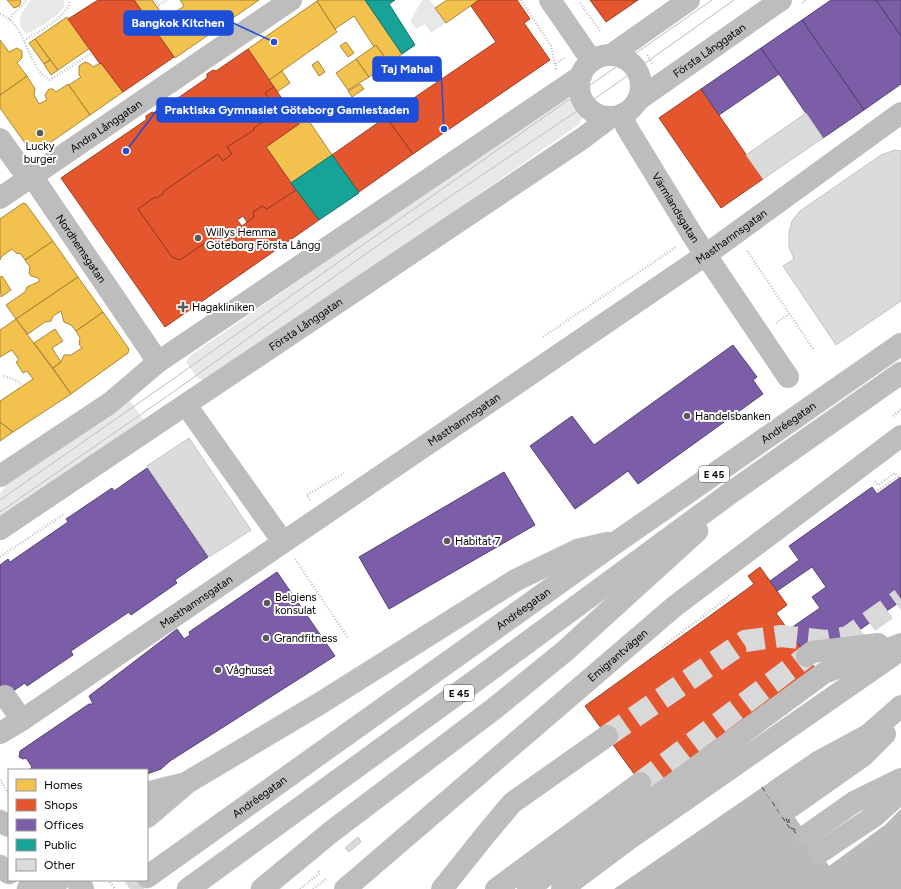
<svg xmlns="http://www.w3.org/2000/svg" width="901" height="889" font-family="Figtree,sans-serif">
<style>
.green{fill:#e8e8e8}
.water{fill:#bababa}
.homes{fill:#f2c14e;stroke:#a98737}
.shops{fill:#e4572e;stroke:#a03d20}
.offices{fill:#7b5ea7;stroke:#564275}
.public{fill:#17a398;stroke:#10726a}
.lines{fill:none;stroke-linecap:round;stroke-linejoin:round}
.ferry{stroke:#3d3d3d;stroke-width:1;stroke-dasharray:5 4;stroke-linecap:butt}
.building{fill:#dbdbdb;stroke:#c3c3c3}
.minor-tunnel{stroke:#d9d9d9;stroke-width:22;stroke-dasharray:22 11;stroke-linecap:butt}
.highway-tunnel{stroke:#d9d9d9;stroke-width:22;stroke-dasharray:22 11;stroke-linecap:butt}
.major-casing{stroke:#dbdbdb;stroke-width:23}
.highway-casing{stroke:#dbdbdb;stroke-width:23}
.path{stroke:#c2c2c2;stroke-width:2.5;stroke-dasharray:1 2;stroke-linecap:butt}
.minor{stroke:#bdbdbd;stroke-width:22}
.major{stroke:#bdbdbd;stroke-width:22}
.highway{stroke:#bdbdbd;stroke-width:22}
.tram{stroke:#bdbdbd;stroke-width:1}
.poi-dot{fill:#595959;stroke:#fff;stroke-width:1.5}
.labels{text-anchor:middle;stroke-width:4;stroke-linejoin:round;paint-order:stroke}
.shield{fill:#fff;stroke:#4c4c4c;stroke-width:1}
.shield-label{font-size:10px;font-weight:bold;fill:#000}
.street-label{font-size:11px;fill:#000;stroke:#fff}
.poi-label{font-size:11px;fill:#000;stroke:#fff;text-anchor:start}
.leader{fill:none;stroke:#1d4ed8;stroke-width:1.5}
.callout-dot{fill:#1d4ed8;stroke:#fff;stroke-width:1.5}
.callout{fill:#1d4ed8;stroke:#1d4ed8;stroke-width:1.5}
.callout-label{font-size:12px;text-anchor:middle;font-weight:bold;fill:#fff}
</style>
<rect width="100%" height="100%" fill="#fff"/>
<path class="green" d="M31 0H64C64 0 64 6 64 6 61 15 34 32 26 33 13 24 23 9 31 0Z
M422 0H430L446 23 431 33 425 24 416 29 410 21Z
M564 98 574 99C582 111 587 112 578 125L219 375 209 380 198 379 186 362 191 355Z
M128 398 148 426 0 521V493L14 476Z"/>
<path class="water" d="M770 782 829 866 885 825 901 809V889H614Z"/>
<path class="homes" d="M7 0H20L21 2 19 6 14 8Z
M134 0H152L166 19 153 28Z
M180 0H259L175 58 153 28 184 6Z
M318 0H365L402 54 389 63 376 45 374 47 354 16 335 29 317 1Z
M447 0H479L446 23 435 8Z
M317 1 337 32 269 80 248 49Z
M67 17 90 48 58 70 35 39Z
M35 39 50 60 44 64 29 43Z
M0 40 9 52 17 48 22 51V58L17 63 27 76 0 95Z
M346 42 354 53 348 57 340 46Z
M376 45 389 63 369 77 356 59Z
M356 59 369 77 348 90 336 73Z
M50 60 58 70 51 75 44 64Z
M318 61 325 72 319 76 312 65Z
M85 62 90 64 93 67 101 63 123 92 90 115 69 85 81 77 79 75V66Z
M282 71 290 83 277 92 269 80Z
M27 76 35 89 34 95 39 104 47 100 45 95 49 89H53L56 92 68 84 90 115 38 151 30 150 0 108V95Z
M360 84 364 89 352 97 348 91Z
M307 118 332 155 291 183 266 147Z
M23 203 26 204 53 241 25 260 21 254 16 253 12 249 1 257 0 260V219Z
M53 241 78 277 16 319 6 305 25 292 27 287 40 281 38 278 31 276 29 273 30 267 25 260Z
M2 276 11 290 1 297 0 277Z
M78 277 103 312 76 331 71 325 64 322 61 311 53 316 51 321 45 322 28 334 16 319Z
M103 312 129 349 128 353 71 394 53 368 61 362 64 355H71L82 348 79 344 80 338 76 331Z
M16 319 71 394 13 432 0 422V401L33 379 27 371 23 373 16 362 19 360 12 350 0 357V330Z
M55 329 63 341 52 348 61 362 53 368 34 343Z
M0 422 13 432 0 441Z"/>
<path class="shops" d="M98 0H134L174 57 123 92 101 63 100 64 68 19Z
M479 0H517L530 19 524 23 550 60 413 154 386 117 496 42 471 6Z
M590 0H638L606 22Z
M248 49 274 87 265 93 278 111 254 128V130L227 147 232 154 223 161 218 154 164 191 163 194 157 198 155 197 138 209 172 257 180 260 221 232 226 238 254 217 253 212 262 206 267 209 296 190 319 220 165 327 61 178 146 120V116L152 112 156 113 207 78V74L213 70 216 71Z
M274 87 299 124 266 147 296 190 267 209 262 206 253 212 254 217 247 222 243 216 237 220 242 226 226 238 221 232 180 260 172 257 138 209 155 197 157 198 163 194 164 191 218 154 223 161 232 154 227 147 254 130V128L278 111 265 93Z
M701 89 763 179 721 208 659 118Z
M386 117 413 154 359 192 332 155Z
M760 567 787 605 776 613 817 671 648 793 585 706 754 584 748 576Z"/>
<path class="offices" d="M831 0H876L901 36V84L864 110 802 20Z
M876 0H901V36Z
M802 20 864 110 823 138 761 48Z
M761 48 779 74 719 115 701 89Z
M733 345 757 377 753 380 763 394 638 484 628 471 575 509 530 446 572 416 594 445Z
M147 468 208 557 175 580 177 583 131 615 129 612 71 651 73 655 27 686 25 683 0 700V565L8 559 10 562 68 522 66 519 112 488 114 491Z
M504 472 535 525 389 609 359 557Z
M901 477V601L812 663 788 630 820 608 812 597 826 587 812 567 777 591 770 581 799 560 789 546 872 487 877 494Z
M277 572 335 656 170 761 161 769 147 774V770H29L32 767 26 758 23 759 19 757 20 751 89 704H93L89 696 177 629 184 639 190 635 189 632Z"/>
<path class="public" d="M365 0H395L389 4 415 45 402 54Z
M332 155 359 193 319 220 291 183Z"/>
<g class="lines">
<path class="ferry" d="M762 787 789 827 796 833
M786 818 788 824
M789 818V827
M791 828 798 831"/>
</g>
<path class="building" d="M806 113 823 138 763 179 746 155Z
M895 150 901 151V301L836 345 783 266 794 259 789 247V232L792 221 800 211 881 155Z
M189 438 251 530 209 557 147 466Z
M358 837 361 842 349 852 345 848Z"/>
<g class="lines">
<path class="minor-tunnel" d="M607 736 745 641 781 636 826 641 848 637 901 599
M640 783 807 656"/>
<path class="highway-tunnel" d="M130 889 139 882"/>
<defs>
<path id="major" d="M0 821 9 826
M0 866 9 873
M76 880 83 889"/>
<g id="highway">
<path d="M147 793 183 784"/>
<path d="M147 817 188 782 319 704 516 580 578 550 608 543"/>
<path id="s8" d="M147 877 608 548 901 344"/>
<path d="M28 889 41 880"/>
<path d="M54 889 58 880"/>
<path d="M188 889 475 681 729 494 901 373"/>
<path d="M262 889 331 832 495 708 565 651 697 531"/>
</g>
</defs>
<use href="#major" class="major-casing"/>
<use href="#highway" class="highway-casing"/>
<path class="path" d="M155 0 159 5 167 0
M521 0 551 46 555 64
M580 3 601 32
M802 3 806 0
M0 14C28 24 25 67 50 80L92 53
M9 19 27 0
M24 41C37 32 69 16 70 0
M647 55 653 64
M556 69 555 64 564 58
M747 251 814 350
M776 323 789 314
M543 337 676 247
M4 376 18 381 22 386
M893 416 901 410
M875 481 878 485 895 473 898 477 877 491
M310 500 307 495 344 473
M0 557 64 514
M295 559 348 638
M662 647 726 599 730 593
M0 780 9 794
M108 880 115 889
M300 889 320 873 318 870
M313 889 326 879"/>
<g class="minor">
<path d="M550 0 592 61"/>
<path d="M611 55 689 0"/>
<circle cx="610" cy="86" r="31"/>
<path id="s1" d="M638 100 781 0"/>
<path id="s2" d="M623 114 626 126 632 136 693 236 788 377"/>
<path id="s3" d="M0 139 20 167 32 176 158 362"/>
<path id="s4" d="M0 198 291 0"/>
<path d="M186 405 283 542"/>
<path d="M0 476 110 403 158 362 581 76"/>
<path id="s5" d="M0 529 583 138 611 117"/>
<path d="M807 656 812 652 878 644"/>
<path d="M5 696 22 720"/>
<path id="s6" d="M0 733 22 720 707 254 901 113"/>
<path d="M777 790 818 762 868 735 901 706"/>
<path d="M789 808 863 756 885 734"/>
<path d="M807 835 854 802 901 779"/>
<path d="M819 853 876 815 901 792"/>
<path id="s7" d="M345 889 675 606 901 436"/>
<path d="M442 889 486 834 512 803 607 736"/>
<path d="M496 889 640 783"/>
<path d="M528 889 621 819 649 802 824 673 901 644"/>
<path d="M562 889 629 839 892 656"/>
</g>
<use href="#major" class="major"/>
<use href="#highway" class="highway"/>
<path class="tram" d="M0 500C238 335 473 165 712 0
M0 512 176 390 384 241 586 105 734 0"/>
</g>
<g class="poi-dot">
<circle cx="40" cy="133" r="4"/>
<circle cx="198" cy="238" r="4"/>
<path d="M181 301h4v4h4v4h-4v4h-4v-4h-4v-4h4z"/>
<circle cx="687" cy="416" r="4"/>
<circle cx="447" cy="541" r="4"/>
<circle cx="267" cy="603" r="4"/>
<circle cx="266" cy="638" r="4"/>
<circle cx="218" cy="670" r="4"/>
</g>
<g class="labels">
<g class="shield">
<rect x="699" y="466" width="30" height="16" rx="3"/>
<rect x="444" y="685" width="30" height="16" rx="3"/>
</g>
<g class="shield-label">
<text x="714" y="478">E 45</text>
<text x="459" y="697">E 45</text>
</g>
<g class="street-label">
<text dy="4" stroke="none"><textPath href="#s1" startOffset="87">Första Långgatan</textPath></text>
<text dy="4" stroke="none"><textPath href="#s4" startOffset="128">Andra Långgatan</textPath></text>
<text dy="4" stroke="none"><textPath href="#s2" startOffset="108">Värmlandsgatan</textPath></text>
<text dy="4" stroke="none"><textPath href="#s6" startOffset="884">Masthamnsgatan</textPath></text>
<text dy="4" stroke="none"><textPath href="#s3" startOffset="137">Nordhemsgatan</textPath></text>
<text dy="4" stroke="none"><textPath href="#s5" startOffset="368">Första Långgatan</textPath></text>
<text dy="4" stroke="none"><textPath href="#s6" startOffset="560">Masthamnsgatan</textPath></text>
<text dy="4" stroke="none"><textPath href="#s8" startOffset="786">Andréegatan</textPath></text>
<text dy="4" stroke="none"><textPath href="#s6" startOffset="236">Masthamnsgatan</textPath></text>
<text dy="4" stroke="none"><textPath href="#s8" startOffset="462">Andréegatan</textPath></text>
<text dy="4" stroke="none"><textPath href="#s7" startOffset="359">Emigrantvägen</textPath></text>
<text dy="4" stroke="none"><textPath href="#s8" startOffset="138">Andréegatan</textPath></text>
</g>
<g class="poi-label">
<text x="40" y="150" text-anchor="middle">Lucky<tspan x="40" dy="13">burger</tspan></text>
<text x="206" y="236">Willys Hemma<tspan x="206" dy="13">Göteborg Första Långg</tspan></text>
<text x="192" y="311">Hagakliniken</text>
<text x="695" y="420">Handelsbanken</text>
<text x="455" y="545">Habitat 7</text>
<text x="275" y="601">Belgiens<tspan x="275" dy="13">konsulat</tspan></text>
<text x="274" y="642">Grandfitness</text>
<text x="226" y="674">Våghuset</text>
</g>
</g>
<path class="leader" d="M274 42L233 23M444 129L441 69M126 151L157 110"/>
<g class="callout-dot">
<circle cx="274" cy="42" r="4"/>
<circle cx="444" cy="129" r="4"/>
<circle cx="126" cy="151" r="4"/>
</g>
<g class="callout">
<rect x="124" y="11" width="109" height="24" rx="4"/>
<rect x="373" y="57" width="68" height="24" rx="4"/>
<rect x="157" y="98" width="261" height="24" rx="4"/>
</g>
<g class="callout-label">
<text x="178" y="27">Bangkok Kitchen</text>
<text x="407" y="73">Taj Mahal</text>
<text x="287" y="114">Praktiska Gymnasiet Göteborg Gamlestaden</text>
</g>
<rect x="8" y="769" width="140" height="112" fill="#ffffff" stroke="#999999"/>
<rect x="16" y="779" width="20" height="12" fill="#f2c14e" stroke="#999999"/>
<text x="44" y="789" font-size="12" fill="#000000">Homes</text>
<rect x="16" y="799" width="20" height="12" fill="#e4572e" stroke="#999999"/>
<text x="44" y="809" font-size="12" fill="#000000">Shops</text>
<rect x="16" y="819" width="20" height="12" fill="#7b5ea7" stroke="#999999"/>
<text x="44" y="829" font-size="12" fill="#000000">Offices</text>
<rect x="16" y="839" width="20" height="12" fill="#17a398" stroke="#999999"/>
<text x="44" y="849" font-size="12" fill="#000000">Public</text>
<rect x="16" y="859" width="20" height="12" fill="#dbdbdb" stroke="#999999"/>
<text x="44" y="869" font-size="12" fill="#000000">Other</text>
</svg>
